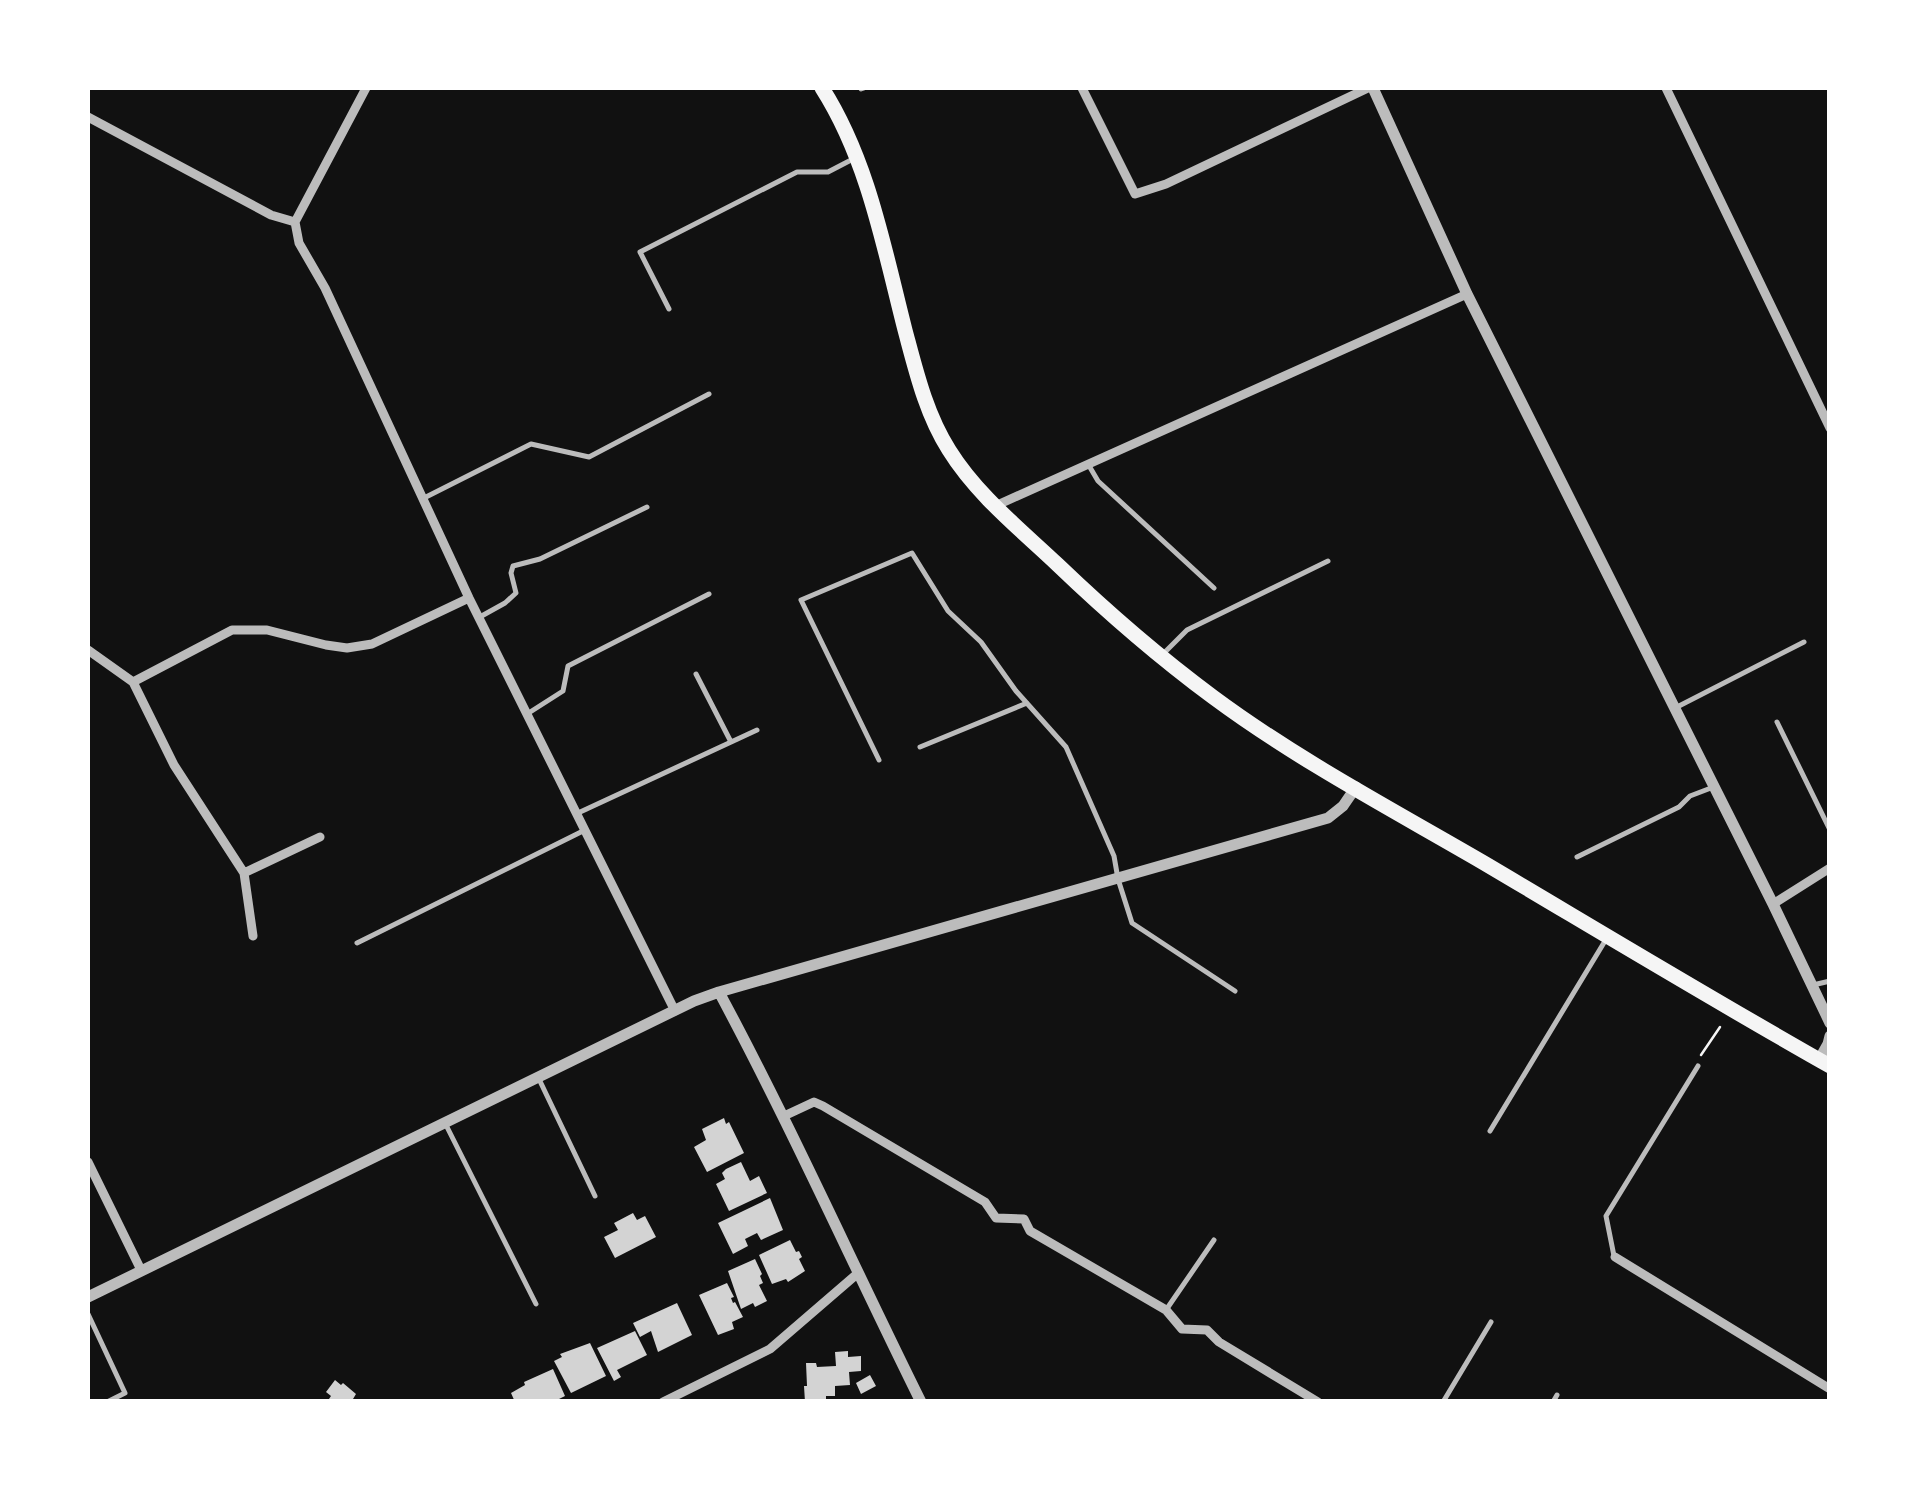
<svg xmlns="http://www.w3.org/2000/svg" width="1917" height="1489" font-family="'Asap Condensed',sans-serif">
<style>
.building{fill:#d3d3d3}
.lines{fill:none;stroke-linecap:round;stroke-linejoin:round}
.path{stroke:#f5f5f5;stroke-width:2.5}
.service{stroke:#bcbcbc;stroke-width:5}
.minor{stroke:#bcbcbc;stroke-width:9}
.tertiary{stroke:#bcbcbc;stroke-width:11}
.primary{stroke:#f5f5f5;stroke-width:15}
</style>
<rect width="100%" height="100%" fill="#111"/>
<path class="building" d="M724 1118 726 1124 729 1122 744 1153 707 1172 694 1147 706 1140 702 1129Z
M741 1162 750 1181 759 1176 767 1193 729 1211 716 1184 725 1179 722 1173 726 1169Z
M770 1198 783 1230 761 1240 757 1233 745 1239 748 1246 733 1254 718 1223Z
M633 1213 637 1220 645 1216 656 1237 615 1258 604 1237 618 1230 614 1223Z
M790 1240 796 1252 799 1251 802 1257 799 1259 805 1271 788 1282 786 1279 772 1284 759 1255Z
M755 1259 762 1274 760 1276 763 1283 759 1285 767 1301 755 1307 753 1303 741 1309 728 1271Z
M727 1283 734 1297 731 1298 733 1303 735 1302 743 1317 732 1322 734 1329 718 1335 699 1295Z
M677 1303 692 1335 658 1352 651 1331 640 1337 633 1323Z
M635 1331 647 1355 617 1370 621 1377 614 1381 597 1348Z
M590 1343 606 1376 571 1393 554 1361 562 1357 560 1354Z
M848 1351V1357L861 1356V1371L849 1372 850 1385 835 1386V1396H826V1402H805L804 1386H807L806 1363H816L817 1367 836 1366 835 1352Z
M553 1369 565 1396 553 1402H515L511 1393 525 1385 524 1382Z
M870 1375 876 1386 861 1394 856 1383Z
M335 1380 341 1385 343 1383 356 1394 353 1399 358 1402H327L331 1396 326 1392Z"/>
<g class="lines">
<path class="path" d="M1701 1055 1720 1027"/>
<path class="service" d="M861 89 864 88
M669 309 640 252 797 172H828L853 159
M1088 464 1098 481 1214 588
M424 498 531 444 589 457 709 394
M478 618 505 603 516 593 511 573 513 566 540 559 647 507
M1162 655 1187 630 1328 561
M696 674 731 742
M1677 707 1804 642
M527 714 563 691 568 666 709 594
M1777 722 1830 830
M920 747 1027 703
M879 760 801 600 912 553 948 611 981 642 1016 691 1066 747 1114 856 1118 879 1132 923 1235 991
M578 813 757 730
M1577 857 1679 807 1690 796 1711 788
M357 943 583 831
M1813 985 1830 981
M538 1077 595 1196
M445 1123 536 1304
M1490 1131 1605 941
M1614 1256 1606 1216 1698 1066
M1166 1310 1214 1240
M88 1314 125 1393 107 1402
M1443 1402 1491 1322
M1553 1402 1557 1395"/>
<path class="minor" d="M1082 88 1135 194 1166 184 1368 88
M1666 88 1830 428
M88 117 271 215 295 222
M295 222 299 243 325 288 469 598 675 1011
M295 222 366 88
M995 506 1467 294
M88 650 133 682 174 765 244 873 253 936
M133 682 232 630H267L326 645 347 648 372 644 469 598
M244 873 320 837
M1773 904 1830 868
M784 1116 814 1102 823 1106 985 1202 996 1218 1024 1219 1030 1231 1166 1310 1182 1329 1207 1330 1219 1342 1318 1402
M88 1162 141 1270
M1615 1257 1830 1389
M663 1402 770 1349 857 1274"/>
<path class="tertiary" d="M1373 88 1467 294 1773 904 1830 1023
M719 992C791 1126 853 1265 921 1402
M1819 1060 1828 1044 1830 1036
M88 1297 694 1001 719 992 1328 818 1343 806 1356 787"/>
<path class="primary" d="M822 88C868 160 884 248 905 330 916 371 926 414 949 450 977 495 1020 529 1058 565 1107 612 1159 657 1213 697 1298 760 1393 810 1484 863 1599 931 1713 1000 1830 1066"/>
</g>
<rect width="1917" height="1489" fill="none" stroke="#ffffff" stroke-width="180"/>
</svg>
